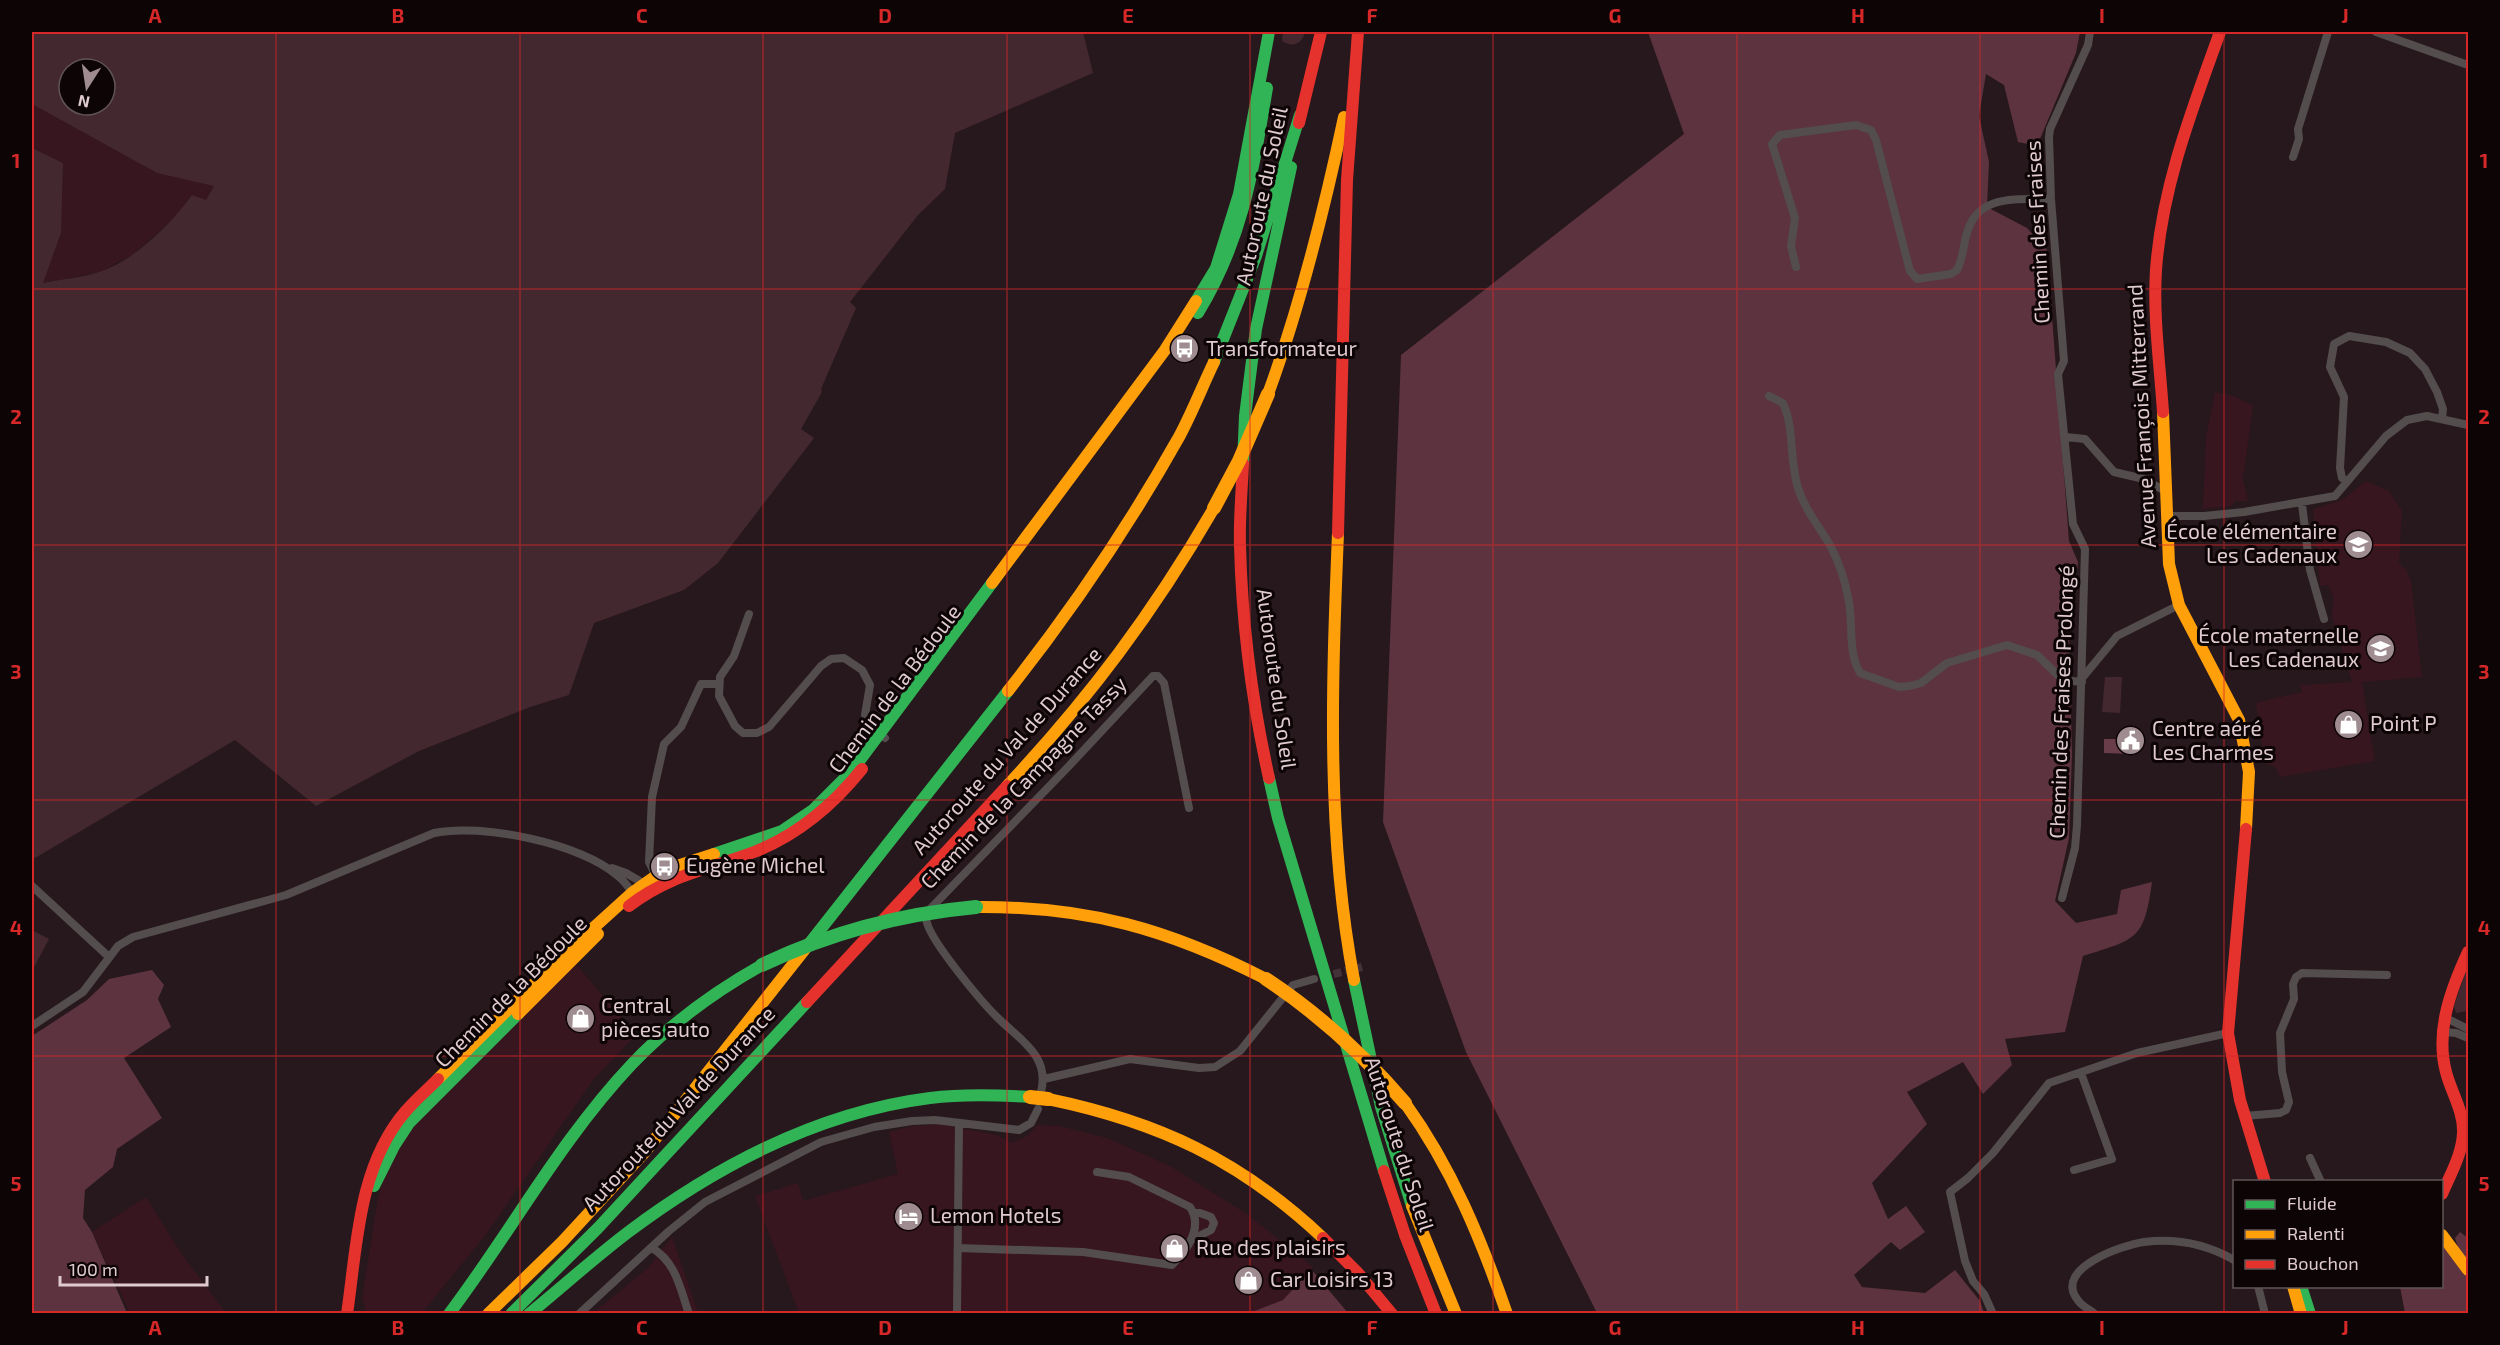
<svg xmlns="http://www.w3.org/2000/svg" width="2500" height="1345" font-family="'Exo 2',sans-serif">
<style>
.built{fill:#371620}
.green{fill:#44282f;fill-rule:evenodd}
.forest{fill:#5c333f}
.water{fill:#693d49}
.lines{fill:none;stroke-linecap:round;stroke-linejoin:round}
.street-tunnel{stroke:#433338;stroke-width:8;stroke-dasharray:8 4;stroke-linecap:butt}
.street{stroke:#534d4e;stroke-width:8}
.fast{stroke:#30b455;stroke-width:12}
.slow{stroke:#ff9f0a;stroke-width:12}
.jam{stroke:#e5322d;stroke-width:12}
.fast-bridge{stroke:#30b455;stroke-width:14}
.slow-bridge{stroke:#ff9f0a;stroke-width:14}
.grid{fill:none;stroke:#d62828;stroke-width:1.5;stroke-opacity:0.55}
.labels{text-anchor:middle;stroke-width:6;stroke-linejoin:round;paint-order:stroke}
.street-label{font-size:21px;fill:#dfcbcf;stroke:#0d0406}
.poi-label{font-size:21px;fill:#dfcbcf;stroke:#0d0406;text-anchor:start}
.neatline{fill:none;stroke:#d62828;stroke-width:2}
.grid-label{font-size:20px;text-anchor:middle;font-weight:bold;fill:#d62828}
</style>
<rect width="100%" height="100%" fill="#27181d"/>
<path class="built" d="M32 104 157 173 215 185 206 200 192 195 176 216 134 254 100 272 43 283 61 233 63 163 32 148Z
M2215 392 2234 396 2253 406 2243 479 2248 501H2235L2231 506 2203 509 2206 437Z
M2366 481 2389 491 2402 511 2399 563 2407 571 2411 581 2422 677 2362 682 2375 761 2280 777 2275 767 2265 763 2256 703 2302 692 2300 685 2352 682 2332 618 2333 596 2328 585 2320 586 2313 509 2342 500Z
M576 964 636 1035 593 1080 487 1233 422 1313H366L362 1298 378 1198 386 1172 400 1146 416 1121Z
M939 1124 997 1135 1012 1143 1027 1136 1037 1125 1059 1126 1107 1138 1170 1166 1247 1214 1313 1267 1283 1300 1249 1313H799L755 1196 798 1183 803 1201 898 1174 889 1132 913 1126Z
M146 1197 181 1253 226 1313H130L92 1232Z
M672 1237 698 1313 592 1314 648 1268Z"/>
<path class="green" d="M32 32H1083L1093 73 955 133 945 189 918 215 850 302 856 308 821 389 822 392 801 429 814 438 718 563 684 590 594 623 569 695 530 707 419 751 316 806 235 740 35 858 32 854V148L63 163 61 233 43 283C61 279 81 278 99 272 134 261 171 224 192 195L206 200 214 186 157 173 32 104ZM69 69H105V105H69Z
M1283 32H1305C1302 44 1293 48 1282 41Z
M2105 677H2122L2120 713 2102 712Z
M32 930 49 939 32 971Z
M2468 965V1011L2456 1013 2454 1006Z"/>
<path class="forest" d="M1648 32H2080L2076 53 2037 146 2018 142 2004 85 1986 74 1979 116 1989 162 1987 207 2027 228 2047 250 2069 541 2078 562 2069 638 2072 754 2069 838 2055 901 2076 923 2117 914 2121 890 2152 882C2144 940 2137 939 2083 956L2065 1032 2005 1039 2012 1065 1983 1094 1963 1062 1907 1092 1927 1124 1872 1183 1888 1219 1906 1206 1925 1232 1900 1250 1891 1242 1854 1275 1862 1287 1925 1293 1955 1270 1980 1301 1984 1313H1597L1466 1052 1383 822 1401 355 1684 134Z
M152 970 164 985 158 999 171 1027 124 1058 162 1118 117 1149 113 1167 85 1190 83 1218 92 1232 127 1313H32V1036L87 1000 109 979Z
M2460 1232 2468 1238V1313H2405L2400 1287 2442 1286V1246L2458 1247 2455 1238Z
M1311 1269 1348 1313H1249L1283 1300Z"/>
<path class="water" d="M2104 739H2134L2133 754 2104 753Z"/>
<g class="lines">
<path class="street-tunnel" d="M1322 977 1362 967"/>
<path class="street" d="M2376 32 2468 65
M2293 157 2299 139 2298 129 2328 32
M1796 267 1791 246 1795 218 1772 144 1780 135 1856 125 1871 130 1876 140 1910 271 1917 279 1951 274 1957 270C1963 259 1963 246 1967 233 1978 193 2018 200 2051 199
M1769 396 1783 403C1795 430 1789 460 1798 488 1805 511 1821 528 1832 549 1839 563 1845 581 1848 597 1854 622 1847 651 1860 673L1899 687 1910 686 1921 683 1947 663 2007 645 2037 655 2063 680 2082 682
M2066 437 2085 439 2114 472 2144 479 2165 491
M2347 482 2342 478 2340 468 2344 397 2330 367 2334 344 2349 336 2386 342 2410 353 2425 369 2437 392 2443 409 2442 419
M2302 504 2310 570 2324 619
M2167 516H2204L2244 512 2335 496 2386 436 2407 420 2427 416 2468 425
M749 614 734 656 720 677 719 696 735 726 743 733H757L769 727 821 666 831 659 844 658 862 670 870 685 865 715 871 724 885 738
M2083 677 2117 636 2179 605
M612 868 626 873 648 886
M656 876 649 862 652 797 664 744 681 727 701 684H719
M32 886 109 957
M2062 898 2075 848 2077 825 2085 549 2073 524 2058 374 2064 361 2051 199 2049 137 2050 129 2088 45 2090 32
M2446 1018 2468 1029
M32 1026 83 992 118 946 133 937 286 895 434 833C481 823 581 843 618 876 625 881 630 890 636 897
M2444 1032 2456 1033 2468 1038
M1044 1079 1130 1059 1199 1068 1215 1067 1240 1051 1293 985 1314 979
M1041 1092C1050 1057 1022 1041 1000 1020 983 1004 933 944 927 923 926 918 927 914 929 910L1068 767 1153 676H1158L1164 683 1189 808
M2245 1116 2280 1113 2286 1110 2289 1102 2282 1072 2280 1033 2294 999 2293 984 2296 977 2302 973 2387 975
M2310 1158 2321 1182
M2074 1170 2112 1159 2081 1073
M1193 1239 1211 1230 1214 1223 1211 1217 1200 1213H1194
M652 1248C676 1262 680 1288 689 1314
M958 1248 1083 1252 1172 1265C1187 1250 1204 1228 1190 1207L1129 1177 1097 1172
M2258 1286 2265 1314
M579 1314 669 1231 705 1202 821 1142 874 1127 912 1121 935 1120 1019 1130 1031 1123 1038 1109
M957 1314 959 1123
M1993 1314 1984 1294 1973 1281 1965 1261 1950 1192 1968 1178 1993 1153 2049 1083 2137 1053 2228 1033
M2095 1314C2089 1309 2081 1306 2077 1299 2054 1268 2123 1245 2144 1242 2177 1238 2206 1244 2234 1260"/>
<path class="fast" d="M1196 301 1216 268 1239 194 1269 32
M1198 313C1243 239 1253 171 1267 88
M1214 362 1256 256 1300 115
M1243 463 1245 416 1256 329 1291 167
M1269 778 1278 818 1384 1171
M714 854 782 831 813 810 851 772 992 583
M809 944 1008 691
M1354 980 1381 1107 1412 1206
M374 1186 394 1146 409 1123 518 1014
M2301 1286 2310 1314
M449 1314C511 1232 561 1139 632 1064 670 1024 714 992 762 965
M511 1314 598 1228 807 1002
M529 1314C562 1287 593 1259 627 1233 716 1166 819 1112 930 1098 963 1094 997 1095 1030 1097"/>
<path class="slow" d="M1268 394C1301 304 1324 211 1344 117
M2163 412 2169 564 2179 605 2239 720 2249 772 2246 829
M1338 533C1332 683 1326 833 1354 980
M992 583 1165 350 1196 301
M1008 691C1072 610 1129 526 1179 437 1192 413 1202 387 1214 362
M1007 786C1090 697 1153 613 1214 508
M976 907C1087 906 1168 929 1266 979
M518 1014 598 934
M438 1079 558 960 632 893 656 876 677 866 714 854
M1048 1099C1159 1122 1240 1160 1323 1238
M1405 1103C1452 1168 1481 1239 1507 1314
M1412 1206 1456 1314
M2442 1235 2468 1270
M2293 1286 2301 1314
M488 1314 562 1242 644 1153 809 944"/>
<path class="jam" d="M1299 123 1321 32
M2163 412C2160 365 2153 317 2156 270 2162 186 2192 110 2220 32
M1243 463C1242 490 1239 518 1240 546 1242 623 1252 702 1269 778
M1338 533 1347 180 1358 32
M2246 829 2228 1033 2240 1100 2265 1182
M629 906C669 875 709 869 754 852 798 835 833 805 862 769
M807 1002 1007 786
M1384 1171 1405 1235 1436 1314
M2442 1194C2450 1175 2462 1155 2463 1133 2464 1111 2451 1092 2446 1072 2435 1031 2451 989 2468 952
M1323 1238 1358 1273 1392 1314
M347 1314C357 1246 358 1167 405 1112 415 1100 427 1090 438 1079"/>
<path class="fast-bridge" d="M762 965C831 932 900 914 976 907"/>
<path class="slow-bridge" d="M1214 508 1239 461 1268 394
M1266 979C1319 1014 1364 1055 1405 1103
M1030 1097 1048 1099"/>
</g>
<path class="grid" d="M276 32V1314M520 32V1314M763 32V1314M1007 32V1314M1250 32V1314M1493 32V1314M1737 32V1314M1980 32V1314M2224 32V1314M32 289H2468M32 545H2468M32 800H2468M32 1056H2468"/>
<defs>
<symbol id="bus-disc" viewBox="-11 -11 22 22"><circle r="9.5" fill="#9f8c91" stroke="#0d0406"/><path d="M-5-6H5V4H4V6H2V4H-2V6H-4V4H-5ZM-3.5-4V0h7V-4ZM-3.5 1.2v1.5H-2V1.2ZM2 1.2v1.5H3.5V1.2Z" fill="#fff"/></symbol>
<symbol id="school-disc" viewBox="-11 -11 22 22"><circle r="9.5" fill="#9f8c91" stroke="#0d0406"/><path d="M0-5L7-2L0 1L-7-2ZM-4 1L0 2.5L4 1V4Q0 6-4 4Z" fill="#fff"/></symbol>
<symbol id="shop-disc" viewBox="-11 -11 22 22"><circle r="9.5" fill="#9f8c91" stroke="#0d0406"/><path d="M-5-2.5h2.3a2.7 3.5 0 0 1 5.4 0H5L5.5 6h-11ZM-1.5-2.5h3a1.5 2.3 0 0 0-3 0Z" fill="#fff"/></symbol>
<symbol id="civic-disc" viewBox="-11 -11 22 22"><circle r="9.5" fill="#9f8c91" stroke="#0d0406"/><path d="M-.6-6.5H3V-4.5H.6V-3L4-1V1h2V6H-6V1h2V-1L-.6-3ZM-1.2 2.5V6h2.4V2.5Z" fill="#fff"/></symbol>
<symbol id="hotel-disc" viewBox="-11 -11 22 22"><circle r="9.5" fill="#9f8c91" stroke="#0d0406"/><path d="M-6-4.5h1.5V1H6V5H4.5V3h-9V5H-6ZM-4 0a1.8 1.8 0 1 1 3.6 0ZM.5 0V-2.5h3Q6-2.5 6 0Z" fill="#fff"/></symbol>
</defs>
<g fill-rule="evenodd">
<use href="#bus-disc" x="1168" y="332" width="33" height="33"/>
<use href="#school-disc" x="2342" y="528" width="33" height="33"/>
<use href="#school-disc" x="2364" y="632" width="33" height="33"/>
<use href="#shop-disc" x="2332" y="708" width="33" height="33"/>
<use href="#civic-disc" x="2114" y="724" width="33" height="33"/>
<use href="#bus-disc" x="648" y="850" width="33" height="33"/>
<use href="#shop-disc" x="564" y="1002" width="33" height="33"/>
<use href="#hotel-disc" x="892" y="1200" width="33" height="33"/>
<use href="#shop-disc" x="1158" y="1232" width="33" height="33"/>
<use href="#shop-disc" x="1232" y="1264" width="33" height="33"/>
</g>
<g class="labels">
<g class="street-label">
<text transform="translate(1262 196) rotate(-78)" y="7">Autoroute du Soleil</text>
<text transform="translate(2038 232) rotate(-93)" y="7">Chemin des Fraises</text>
<text transform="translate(2142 416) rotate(-93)" y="7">Avenue François Mitterrand</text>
<text transform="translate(1276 679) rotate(82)" y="7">Autoroute du Soleil</text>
<text transform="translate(895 689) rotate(-53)" y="7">Chemin de la Bédoule</text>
<text transform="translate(2062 702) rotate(-88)" y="7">Chemin des Fraises Prolongé</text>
<text transform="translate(1007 751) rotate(-48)" y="7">Autoroute du Val de Durance</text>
<text transform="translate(1024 783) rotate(-46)" y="7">Chemin de la Campagne Tassy</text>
<text transform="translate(511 992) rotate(-45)" y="7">Chemin de la Bédoule</text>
<text transform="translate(679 1109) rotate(-47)" y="7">Autoroute du Val de Durance</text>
<text transform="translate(1399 1144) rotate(72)" y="7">Autoroute du Soleil</text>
</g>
<g class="poi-label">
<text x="1206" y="356">Transformateur</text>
<text x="2337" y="539" text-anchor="end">École élémentaire<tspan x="2337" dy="24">Les Cadenaux</tspan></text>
<text x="2359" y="643" text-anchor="end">École maternelle<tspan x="2359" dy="24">Les Cadenaux</tspan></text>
<text x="2370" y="731">Point P</text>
<text x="2152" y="736">Centre aéré<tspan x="2152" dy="24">Les Charmes</tspan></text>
<text x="686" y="873">Eugène Michel</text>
<text x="601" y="1013">Central<tspan x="601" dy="24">pièces auto</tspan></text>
<text x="930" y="1223">Lemon Hotels</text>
<text x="1196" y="1255">Rue des plaisirs</text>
<text x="1270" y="1287">Car Loisirs 13</text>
</g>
</g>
<rect width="2500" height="1345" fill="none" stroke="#0d0406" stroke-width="66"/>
<rect x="2233" y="1180" width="210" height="108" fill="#0d0406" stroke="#615456" stroke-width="1.5"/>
<rect x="2245" y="1200" width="30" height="9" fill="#30b455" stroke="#615456" stroke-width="1.5"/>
<text x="2287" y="1210" font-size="18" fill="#dfcbcf">Fluide</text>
<rect x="2245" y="1230" width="30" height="9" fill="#ff9f0a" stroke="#615456" stroke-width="1.5"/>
<text x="2287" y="1240" font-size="18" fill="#dfcbcf">Ralenti</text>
<rect x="2245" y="1260" width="30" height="9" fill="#e5322d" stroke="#615456" stroke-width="1.5"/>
<text x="2287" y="1270" font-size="18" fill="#dfcbcf">Bouchon</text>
<g transform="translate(87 87) rotate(192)"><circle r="28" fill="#0d0406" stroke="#615456" stroke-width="1.5"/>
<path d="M0-4.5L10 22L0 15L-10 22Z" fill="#9f8c91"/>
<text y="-9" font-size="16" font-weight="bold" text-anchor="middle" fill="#dfcbcf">N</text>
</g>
<path d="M60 1276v9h147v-9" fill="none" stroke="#dfcbcf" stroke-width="3"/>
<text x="69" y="1276" font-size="18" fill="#dfcbcf" stroke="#0d0406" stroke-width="4.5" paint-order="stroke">100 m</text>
<rect x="33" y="33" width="2434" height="1279" class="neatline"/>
<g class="grid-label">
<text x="155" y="23">A</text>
<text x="398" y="23">B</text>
<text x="642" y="23">C</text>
<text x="885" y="23">D</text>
<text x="1128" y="23">E</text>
<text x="1372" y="23">F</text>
<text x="1615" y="23">G</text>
<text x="1858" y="23">H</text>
<text x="2102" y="23">I</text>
<text x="2345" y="23">J</text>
<text x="16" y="168">1</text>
<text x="2484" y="168">1</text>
<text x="16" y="424">2</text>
<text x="2484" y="424">2</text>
<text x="16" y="679">3</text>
<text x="2484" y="679">3</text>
<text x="16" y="935">4</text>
<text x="2484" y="935">4</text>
<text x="16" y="1191">5</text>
<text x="2484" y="1191">5</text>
<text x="155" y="1335">A</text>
<text x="398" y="1335">B</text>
<text x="642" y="1335">C</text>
<text x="885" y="1335">D</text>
<text x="1128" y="1335">E</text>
<text x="1372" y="1335">F</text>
<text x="1615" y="1335">G</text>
<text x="1858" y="1335">H</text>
<text x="2102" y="1335">I</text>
<text x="2345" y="1335">J</text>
</g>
</svg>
